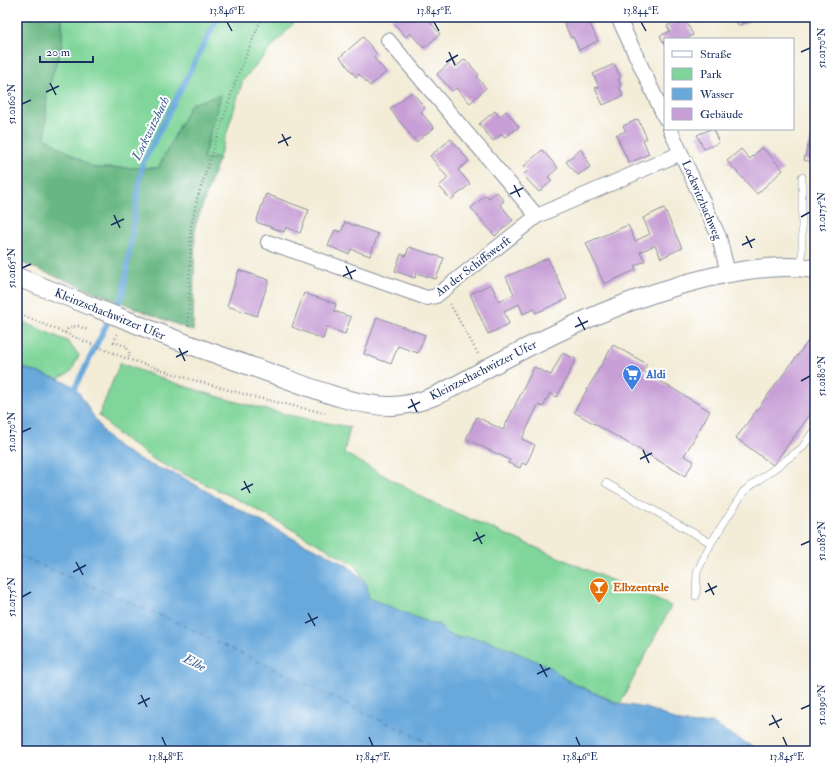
<svg xmlns="http://www.w3.org/2000/svg" width="832" height="768" font-family="'IM FELL Double Pica',serif">
<style>
.green{fill:#80d69a;stroke:#4e827c}
.forest{fill:#68b782;stroke:#427370}
.water{fill:#68a8db;stroke:#426c9c}
.lines{fill:none;stroke-linecap:round;stroke-linejoin:round}
.stream{stroke:#68a8db;stroke-width:5.5}
.ferry{stroke:#3a5f90;stroke-width:1;stroke-dasharray:5 4;stroke-linecap:butt}
.building{fill:#c79fd6}
.service-casing{stroke:#878e9a;stroke-width:8}
.minor-casing{stroke:#878e9a;stroke-width:16}
.tertiary-casing{stroke:#878e9a;stroke-width:20}
.path{stroke:#878e9a;stroke-width:2.5;stroke-dasharray:1 3;stroke-linecap:butt}
.service{stroke:#fff;stroke-width:7}
.minor{stroke:#fff;stroke-width:14}
.tertiary{stroke:#fff;stroke-width:18}
.tertiary-bridge-casing{stroke:#878e9a;stroke-width:20;stroke-linecap:butt}
.tertiary-bridge{stroke:#fff;stroke-width:18}
.ticks{fill:none;stroke:#1b2f5e;stroke-width:1.5}
.labels{text-anchor:middle;stroke-width:4;stroke-linejoin:round;paint-order:stroke}
.street-label{font-size:12px;fill:#1b2f5e;stroke:#fff}
.shop-label{font-size:12px;font-weight:bold;fill:#366cbe;stroke:#fff;text-anchor:start}
.food-label{font-size:12px;font-weight:bold;fill:#c56008;stroke:#fff;text-anchor:start}
.water-label{font-size:13px;font-style:italic;fill:#3a5f90;stroke:#fff}
.neatline{fill:none;stroke:#1b2f5e;stroke-width:1.5}
.ticks-label{font-size:10px;text-anchor:middle;fill:#1b2f5e}
</style>
<rect width="100%" height="100%" fill="#fff"/>
<filter id="ink" filterUnits="userSpaceOnUse"><feTurbulence type="fractalNoise" baseFrequency=".025" numOctaves="2"/><feDisplacementMap in="SourceGraphic" scale="8" xChannelSelector="R" yChannelSelector="G"/><feConvolveMatrix kernelMatrix="1 2 1 2 8 2 1 2 1" color-interpolation-filters="sRGB"/></filter>
<filter id="wash" filterUnits="userSpaceOnUse"><feTurbulence type="fractalNoise" baseFrequency=".012" numOctaves="4" result="noise"/><feDisplacementMap in="SourceGraphic" scale="16" xChannelSelector="R" yChannelSelector="G"/><feGaussianBlur stdDeviation="0.9" result="paint"/><feColorMatrix in="noise" values="0 0 0 0 0 0 0 0 0 0 0 0 0 0 0 0 0 1.4 0 .05"/><feComposite in="paint" operator="in"/></filter>
<g filter="url(#wash)">
<rect width="100%" height="100%" fill="#f3ecd7"/>
<path class="green" d="M62 17H299L243 80 219 158 203 159 221 95 191 104 158 168H94L45 138 47 92 62 45Z
M17 319 67 341 79 355 71 372 58 379 17 366Z
M120 363C194 392 272 414 350 427L344 453 433 503 671 606 620 704C600 694 567 684 552 668L492 642 469 637 459 638 448 634 438 624H432L369 598 368 595 367 586 356 565 239 500 156 461 116 433 99 415Z"/>
<path class="forest" d="M17 17H62V45L47 92 45 138 94 168H158L191 104 221 95 203 159 219 158 195 227 193 331 17 261Z"/>
<path class="water" d="M17 366 58 379 71 385 79 393 105 435 120 448 135 457 153 466 180 476 229 504 296 540 333 557 348 566 364 581 367 586 368 595 369 598 432 624 436 625 438 624 448 634 458 638 469 637 492 642 552 668 558 674 570 682 607 699 620 704 647 708 680 722 699 724 711 723 760 751H17Z"/>
<g class="lines">
<path class="stream" d="M118 303 123 294 142 165 218 17
M72 393 107 324"/>
<path class="ferry" d="M17 555 178 623 445 751"/>
</g>
<g id="blocks">
<path class="building" d="M394 17H432L433 19 430 22 440 34 424 48 410 33 406 37 391 20Z
M567 17H594L596 22 590 24 598 41 579 50 573 37 571 38 562 19Z
M684 17 693 35 686 39H665V45L660 36 670 31 667 26Z
M735 17H759L738 26Z
M790 17H801L800 20Z
M363 37 377 54 373 57 386 72 370 86 359 74 356 77 340 57Z
M465 59 479 75 477 77 486 88 470 103 456 88 452 91 437 74 452 61 456 67Z
M614 64 621 78 618 79 621 86 619 87 623 96 603 105 595 88 599 87 593 74Z
M412 92 425 108 421 112 434 128 416 142 390 109Z
M495 111 499 117 506 111 519 127 505 137 502 134 493 141 479 124Z
M638 119 647 138 643 140 649 154 629 163 616 135 626 131 623 126Z
M815 121V163L804 160Z
M711 129H713L719 143 704 149 697 135Z
M451 139 469 161 458 170 470 184 451 200 439 186 448 178 430 156Z
M762 147 783 170 757 194 727 161 741 149 750 159Z
M581 149 590 167 578 175 566 162Z
M542 150 558 168 548 177 552 181 539 192 523 175 527 171 523 167Z
M497 192 504 201 500 204 513 220 495 236 471 208 486 195 489 198Z
M266 194 309 210 300 233 286 227 284 232 256 222Z
M664 208 682 248 661 258 655 245 640 252 645 261 634 266 636 270 604 284 586 243 628 225 635 241 650 234 643 218Z
M345 222 378 234 370 256 351 249 349 254 328 246 335 230 341 232Z
M409 247 444 258 436 279 416 273 415 278 395 271 401 254 406 256Z
M548 258 567 299 536 313 534 309 523 314 519 304 504 311 509 324 488 334 470 294 491 284 499 301 514 294 506 277Z
M239 270 269 280 257 316 227 306Z
M304 293 336 304 334 311 351 317 345 334 327 327 323 339 292 327Z
M377 317 425 335 418 353 398 346 391 364 364 354Z
M815 332V408L773 465 736 438Z
M613 345 647 364 643 371 710 411 684 456 694 461 685 476 574 412Z
M562 353 576 359 557 397 550 393 543 407 538 405 522 439 535 445 526 465 522 463 520 468 508 463 510 460 466 439 477 417 503 430 534 367 551 375Z"/>
</g>
</g>
<g filter="url(#ink)">
<use href="#blocks" fill-opacity="0" stroke="#878e9a" stroke-width="1"/>
<g class="lines">
<defs>
<path id="service" d="M802 267V177
M606 483 711 543
M696 596 697 572 711 543 744 491 802 448 815 429"/>
<path id="minor" d="M618 17 665 118
M388 40 537 216
M670 129 719 237 728 273
M268 242 427 298 436 296 537 216 681 153"/>
<path id="tertiary" d="M17 277 91 306
M134 323C178 342 225 357 270 373 305 385 355 407 392 406 431 405 465 379 499 362 568 326 634 295 711 277 745 269 780 264 815 269"/>
</defs>
<use href="#service" class="service-casing"/>
<use href="#minor" class="minor-casing"/>
<use href="#tertiary" class="tertiary-casing"/>
<path class="path" d="M450 304 478 354
M17 313 125 358 190 379 254 397 325 413
M188 326 191 227 197 199 236 80 262 17
M65 333 68 328 78 326 88 330
M117 334 114 342 126 346 130 354 128 359"/>
<use href="#service" class="service"/>
<use href="#minor" class="minor"/>
<use href="#tertiary" class="tertiary"/>
<defs>
<path id="tertiary-bridge" d="M91 306 134 323"/>
</defs>
<use href="#tertiary-bridge" class="tertiary-bridge-casing"/>
<use href="#tertiary-bridge" class="tertiary-bridge"/>
</g>
</g>
<path class="ticks" d="M227 22 232 31M434 22 439 31M641 22 646 31M449 52 455 65M801 52 810 48M446 62 458 55M50 83 56 95M46 92 59 86M22 104 31 100M282 134 288 146M278 143 291 137M514 185 520 197M510 194 523 188M114 215 120 228M801 217 810 212M111 225 124 219M746 236 752 248M742 245 755 239M346 266 352 279M22 268 31 264M343 276 356 270M578 317 585 330M575 327 588 321M179 348 185 361M176 357 188 351M801 381 810 376M411 399 417 412M408 408 420 402M22 432 31 428M643 450 649 463M640 459 652 453M244 481 250 493M241 490 253 484M476 532 482 544M473 541 485 535M801 545 810 541M76 562 83 575M73 572 86 565M708 583 714 595M705 592 717 586M22 597 31 592M308 613 315 626M305 623 318 617M540 664 547 677M537 674 550 668M141 695 147 707M138 704 150 698M801 709 810 705M772 715 779 728M769 725 782 719M162 737 166 746M369 737 373 746M576 737 580 746M783 737 787 746"/>
<defs>
<symbol id="supermarket-pin" viewBox="-11 -11 22 30"><path d="M0 17L-7.5 6A9.5 9.5 0 1 1 7.5 6Z" fill="#3f7fe0" stroke="#fff"/><path d="M-6-5.5h2.5l.6 2H6L4.5 2H-2.5L-4.4-4H-6ZM-1.5 3.2a1.3 1.3 0 1 0 .1 0ZM3 3.2a1.3 1.3 0 1 0 .1 0Z" fill="#fff"/></symbol>
<symbol id="bar-pin" viewBox="-11 -11 22 30"><path d="M0 17L-7.5 6A9.5 9.5 0 1 1 7.5 6Z" fill="#e8710a" stroke="#fff"/><path d="M-6-5H6L.8 .8V4.5H3.5V6h-7V4.5H-.8V.8Z" fill="#fff"/></symbol>
</defs>
<g fill-rule="evenodd">
<use href="#supermarket-pin" x="621" y="363" width="22" height="30"/>
<use href="#bar-pin" x="588" y="576" width="22" height="30"/>
</g>
<g class="labels">
<g class="street-label">
<text transform="translate(702 200) rotate(67)" y="4">Lockwitzbachweg</text>
<text transform="translate(473 266) rotate(-37)" y="4">An der Schiffswerft</text>
<text transform="translate(110 314) rotate(22)" y="4">Kleinzschachwitzer Ufer</text>
<text transform="translate(483 370) rotate(-27)" y="4">Kleinzschachwitzer Ufer</text>
</g>
<g class="shop-label">
<text x="646" y="378">Aldi</text>
</g>
<g class="food-label">
<text x="613" y="591">Elbzentrale</text>
</g>
<g class="water-label">
<text transform="translate(150 128) rotate(-64)" y="5">Lockwitzbach</text>
<text transform="translate(195 662) rotate(27)" y="5">Elbe</text>
</g>
</g>
<rect width="832" height="768" fill="none" stroke="#fff" stroke-width="44"/>
<rect x="664" y="38" width="130" height="92" fill="#ffffff" stroke="#a4acbf"/>
<rect x="672" y="51" width="20" height="6" fill="#ffffff" stroke="#a4acbf"/>
<text x="700" y="58" font-size="12" fill="#1b2f5e">Straße</text>
<rect x="672" y="68" width="20" height="12" fill="#80d69a" stroke="#a4acbf"/>
<text x="700" y="78" font-size="12" fill="#1b2f5e">Park</text>
<rect x="672" y="88" width="20" height="12" fill="#68a8db" stroke="#a4acbf"/>
<text x="700" y="98" font-size="12" fill="#1b2f5e">Wasser</text>
<rect x="672" y="108" width="20" height="12" fill="#c79fd6" stroke="#a4acbf"/>
<text x="700" y="118" font-size="12" fill="#1b2f5e">Gebäude</text>
<path d="M40 56v6h53v-6" fill="none" stroke="#1b2f5e" stroke-width="2"/>
<text x="46" y="56" font-size="12" fill="#1b2f5e" stroke="#ffffff" stroke-width="3" paint-order="stroke">20 m</text>
<rect x="22" y="22" width="788" height="724" class="neatline"/>
<g class="ticks-label">
<text x="227" y="14">13.846°E</text>
<text x="434" y="14">13.845°E</text>
<text x="641" y="14">13.844°E</text>
<text transform="translate(821 48) rotate(-90)" y="4">51.0170°N</text>
<text transform="translate(11 104) rotate(-90)" y="4">51.0160°N</text>
<text transform="translate(821 212) rotate(-90)" y="4">51.0175°N</text>
<text transform="translate(11 268) rotate(-90)" y="4">51.0165°N</text>
<text transform="translate(821 376) rotate(-90)" y="4">51.0180°N</text>
<text transform="translate(11 432) rotate(-90)" y="4">51.0170°N</text>
<text transform="translate(821 541) rotate(-90)" y="4">51.0185°N</text>
<text transform="translate(11 597) rotate(-90)" y="4">51.0175°N</text>
<text transform="translate(821 705) rotate(-90)" y="4">51.0190°N</text>
<text x="166" y="760">13.848°E</text>
<text x="373" y="760">13.847°E</text>
<text x="580" y="760">13.846°E</text>
<text x="787" y="760">13.845°E</text>
</g>
</svg>
